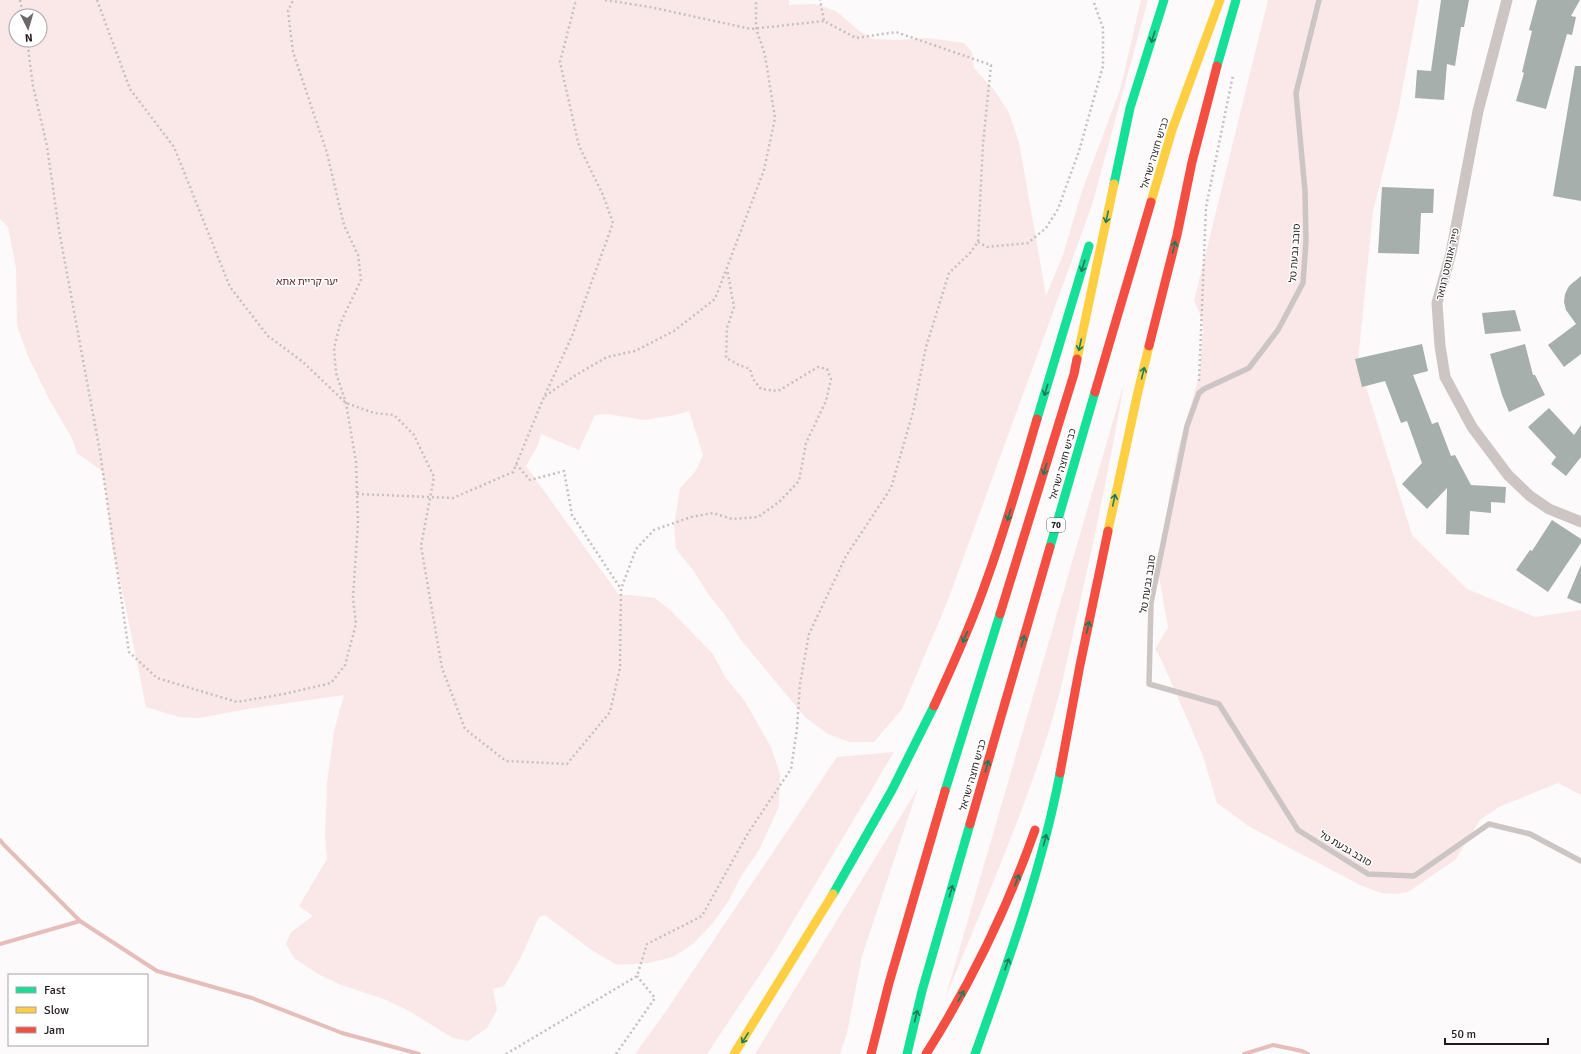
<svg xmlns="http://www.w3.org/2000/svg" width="1581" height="1054" font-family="Signika,'Noto Sans Hebrew',sans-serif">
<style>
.green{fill:#fae8e8;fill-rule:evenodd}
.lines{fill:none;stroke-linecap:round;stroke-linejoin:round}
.stream{stroke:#e5bebc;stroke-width:4}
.building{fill:#a6afab}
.path{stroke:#c5bfbf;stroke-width:2.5;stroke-dasharray:2 3;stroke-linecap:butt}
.lane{stroke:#cdc5c4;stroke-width:5.5}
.street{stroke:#cdc5c4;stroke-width:11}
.fast{stroke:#16e098;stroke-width:9}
.slow{stroke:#ffcf43;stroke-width:9}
.jam{stroke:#f24e42;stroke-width:9}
.oneway{stroke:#1b7d59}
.labels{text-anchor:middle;stroke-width:3;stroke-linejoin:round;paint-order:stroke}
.shield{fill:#fff;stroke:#635f5f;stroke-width:1}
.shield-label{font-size:9px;font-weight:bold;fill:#201a1a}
.street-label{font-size:10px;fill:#201a1a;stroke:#fff}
.park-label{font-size:10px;fill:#551419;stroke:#fff}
</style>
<rect width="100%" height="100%" fill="#fcfafa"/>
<path class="green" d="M0 0H789V5L815 4 836 11 858 30 873 39 897 40 928 38 964 43 972 52 974 68 994 90 1008 111 1019 142 1046 296 1063 255 1081 194 1120 90 1141 0H1148L1092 205 948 600 902 709 874 742H849L828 734 805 717 741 640 725 615 709 595 693 570 676 549 674 526 680 488 695 472 703 455 689 411 676 415 643 420 608 414 595 415 579 450 541 434 538 445 526 466 619 595H631L655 598 671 611 713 654 725 677 744 700 771 747 780 774 779 806 759 850 740 878 729 900 712 924 693 944 673 957 649 963 617 965 593 951 545 915 539 917 521 957 504 986 493 989 497 1010 487 1028 468 1041 453 1038 409 1011 384 999 339 984 318 974 294 958 286 944 291 932 313 916 299 906 327 859 325 837 327 783 334 731 344 695 247 709 199 718 179 717 146 707 124 599 112 546 107 500 102 471 77 453 72 438 50 401 28 356 17 326 16 268 8 227 0 219ZM16 16H40V40H16Z
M1268 0H1419L1398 112 1373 211 1358 361 1412 535 1467 589 1535 617 1581 610V795L1558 783 1499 807 1480 820 1456 859 1414 888 1408 892 1396 894 1381 893 1360 885 1250 827 1217 803 1202 753 1161 659 1155 649 1168 628 1158 570 1171 486 1178 449 1200 373 1203 324 1200 314 1194 301Z
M1124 383C1111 460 1095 536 1078 611 1068 657 1059 702 1044 746 1016 832 979 915 945 999Z
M894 752 773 955 707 1054H635L664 1014 837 757Z
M918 788 862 956 847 1033 840 1054H755Z"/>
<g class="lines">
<path class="stream" d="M0 840 4 845 80 921 157 971 252 998 342 1033 419 1054
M0 944 80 921
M1244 1054 1273 1045 1302 1051 1308 1054"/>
</g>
<path class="building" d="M1441 0H1469L1464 27H1461L1455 66 1447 64 1444 100 1415 98 1417 70 1431 71Z
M1537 0H1580L1571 16 1576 17 1572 35 1567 34 1546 109 1516 101 1524 73 1522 72 1532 31 1529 30Z
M1575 66H1581V201L1553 196Z
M1382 187 1434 189 1433 213H1421L1419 254 1378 253Z
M1581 276V354L1564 367 1548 345 1576 324 1566 310 1564 302 1565 294 1569 286Z
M1515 310 1521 331 1485 334 1482 313Z
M1422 344 1428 371 1413 375 1432 424 1438 422 1451 456 1455 455 1471 485 1506 487 1505 503 1491 502V513L1470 511 1469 535 1446 534 1447 488 1427 509 1402 484 1422 463 1407 421 1401 423 1385 381 1362 387 1355 359Z
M1525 344 1533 375H1535L1545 395 1509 412 1502 395 1490 354Z
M1549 408 1574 435 1581 425V457L1566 476 1551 464 1556 457 1528 427Z
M1552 520 1581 539V543L1548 592 1516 570 1530 550 1532 551Z
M1581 565V604L1567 598Z"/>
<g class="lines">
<path class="path" d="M20 0 23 16
M97 0 130 89 174 147 230 287 268 336 303 362 346 403 374 413 394 415 414 435 434 477 421 546 442 668 465 729 506 761 567 764 610 712 620 668 621 589 636 549 654 530 691 517 713 513 732 519 758 517 779 502 799 481 806 443 826 401 831 379 827 369 818 367 778 391 761 389 753 379 750 369 739 365 726 358 727 328 734 307 727 269
M605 0 650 7 751 29 824 21
M27 40 33 86 47 146 59 230 100 452 129 652 157 678 237 702 284 694 331 683 345 665 356 624 353 598 358 522 356 462 346 403 336 373 334 348 340 324 361 280 358 255 344 225 327 153 293 52 288 11 293 0
M978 242 987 247 1028 243 1046 228 1058 209 1079 151 1103 66V28L1093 0
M1199 381 1206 207 1233 75
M545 396 576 375 607 357 635 351 674 331 715 299 764 170 775 118 765 55 756 28V0
M516 464 530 480 564 471 572 515 621 589
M357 494 453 498 513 472 544 397 572 336 613 223 603 195 579 146 560 62 576 0
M506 1054 637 976 647 944 702 916 748 833 791 769 797 729 800 684 809 634 846 556 891 488 913 412 926 347 949 273 970 253 978 242 983 144 991 65 896 32 856 38 824 21 820 0
M616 1054 655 998 637 976"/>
<path class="lane" d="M1319 0 1296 93 1305 191 1306 241 1303 283 1278 330 1249 368 1204 389 1199 393 1187 426 1151 603 1149 684 1219 704 1298 830 1368 874 1414 876 1489 824 1530 834 1581 861"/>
<path class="street" d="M1507 0 1478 111 1451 253 1437 303 1440 346 1445 377 1472 427 1508 475 1530 496 1549 509 1581 522"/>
<path class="fast" d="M1217 66 1236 0
M1114 184 1130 108 1164 0
M1037 419 1089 246
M1050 547 1095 392
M945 791 1000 614
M833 894 892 790 934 706
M907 1054 922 991 970 824
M975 1054C1008 962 1042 869 1060 773"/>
<path class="slow" d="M1151 202 1172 130 1220 0
M1077 359 1114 184
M1108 531 1137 396 1149 346
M734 1054 833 894"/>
<path class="jam" d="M1149 346 1177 235 1192 162 1217 66
M1095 392 1151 202
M1000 614 1074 374 1077 359
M934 706C953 665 972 623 987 579 1006 527 1021 473 1037 419
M1060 773 1080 665 1108 531
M970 824 1050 547
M871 1054 889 983 945 791
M926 1054C971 983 1007 909 1035 830"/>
</g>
<defs><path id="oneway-shaft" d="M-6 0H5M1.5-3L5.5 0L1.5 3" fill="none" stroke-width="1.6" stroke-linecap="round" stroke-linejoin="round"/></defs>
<g class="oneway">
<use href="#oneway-shaft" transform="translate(1153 37) rotate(108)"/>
<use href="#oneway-shaft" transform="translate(1107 217) rotate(102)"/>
<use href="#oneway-shaft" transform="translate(1174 247) rotate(-76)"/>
<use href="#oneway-shaft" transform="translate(1083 266) rotate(107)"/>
<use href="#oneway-shaft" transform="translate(1080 345) rotate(102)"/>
<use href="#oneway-shaft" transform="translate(1143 373) rotate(-76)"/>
<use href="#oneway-shaft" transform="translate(1046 390) rotate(107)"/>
<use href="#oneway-shaft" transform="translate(1045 469) rotate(107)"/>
<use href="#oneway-shaft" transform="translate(1114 500) rotate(-78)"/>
<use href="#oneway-shaft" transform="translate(1009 515) rotate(107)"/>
<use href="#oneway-shaft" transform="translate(1088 627) rotate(-78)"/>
<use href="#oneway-shaft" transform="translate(965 637) rotate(114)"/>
<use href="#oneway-shaft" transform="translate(1023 641) rotate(-74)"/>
<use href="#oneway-shaft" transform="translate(987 766) rotate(-74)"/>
<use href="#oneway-shaft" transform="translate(1045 840) rotate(-75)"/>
<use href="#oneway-shaft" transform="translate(1017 880) rotate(-70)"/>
<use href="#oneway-shaft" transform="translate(951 891) rotate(-74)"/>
<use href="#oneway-shaft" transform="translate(1007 964) rotate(-70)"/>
<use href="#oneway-shaft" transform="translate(961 996) rotate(-61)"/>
<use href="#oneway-shaft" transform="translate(916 1016) rotate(-76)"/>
<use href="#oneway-shaft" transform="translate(745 1038) rotate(122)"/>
</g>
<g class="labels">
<rect class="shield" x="1047" y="518" width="18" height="14" rx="3"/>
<g class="shield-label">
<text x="1056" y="528">70</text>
</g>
<g class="street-label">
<text transform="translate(1154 153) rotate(-73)" y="4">כביש חוצה ישראל</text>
<text transform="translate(1294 253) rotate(-86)" y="4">סובב גבעת טל</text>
<text transform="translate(1447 264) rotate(-77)" y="4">פייר אוגוסט רנואר</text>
<text transform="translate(1062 464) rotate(-74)" y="4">כביש חוצה ישראל</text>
<text transform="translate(1147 584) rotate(-81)" y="4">סובב גבעת טל</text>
<text transform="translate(972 775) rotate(-74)" y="4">כביש חוצה ישראל</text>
<text transform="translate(1346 848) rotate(31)" y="4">סובב גבעת טל</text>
</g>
<g class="park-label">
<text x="307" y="285">יער קריית אתא</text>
</g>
</g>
<rect x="8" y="974" width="140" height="72" fill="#ffffff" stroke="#a6a3a3"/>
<rect x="16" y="987" width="20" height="6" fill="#16e098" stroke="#a6a3a3"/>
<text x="44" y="994" font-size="12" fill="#201a1a">Fast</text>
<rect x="16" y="1007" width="20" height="6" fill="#ffcf43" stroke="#a6a3a3"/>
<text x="44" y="1014" font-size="12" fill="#201a1a">Slow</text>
<rect x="16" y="1027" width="20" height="6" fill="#f24e42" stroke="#a6a3a3"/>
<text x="44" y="1034" font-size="12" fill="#201a1a">Jam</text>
<g transform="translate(28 28) rotate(175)"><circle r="19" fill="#ffffff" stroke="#a6a3a3"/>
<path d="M0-3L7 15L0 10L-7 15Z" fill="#6d6868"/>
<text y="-6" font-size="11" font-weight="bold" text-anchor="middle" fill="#201a1a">N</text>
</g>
<path d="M1445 1038v6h103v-6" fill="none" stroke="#201a1a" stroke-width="2"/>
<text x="1451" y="1038" font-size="12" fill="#201a1a" stroke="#ffffff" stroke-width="3" paint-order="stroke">50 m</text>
</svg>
